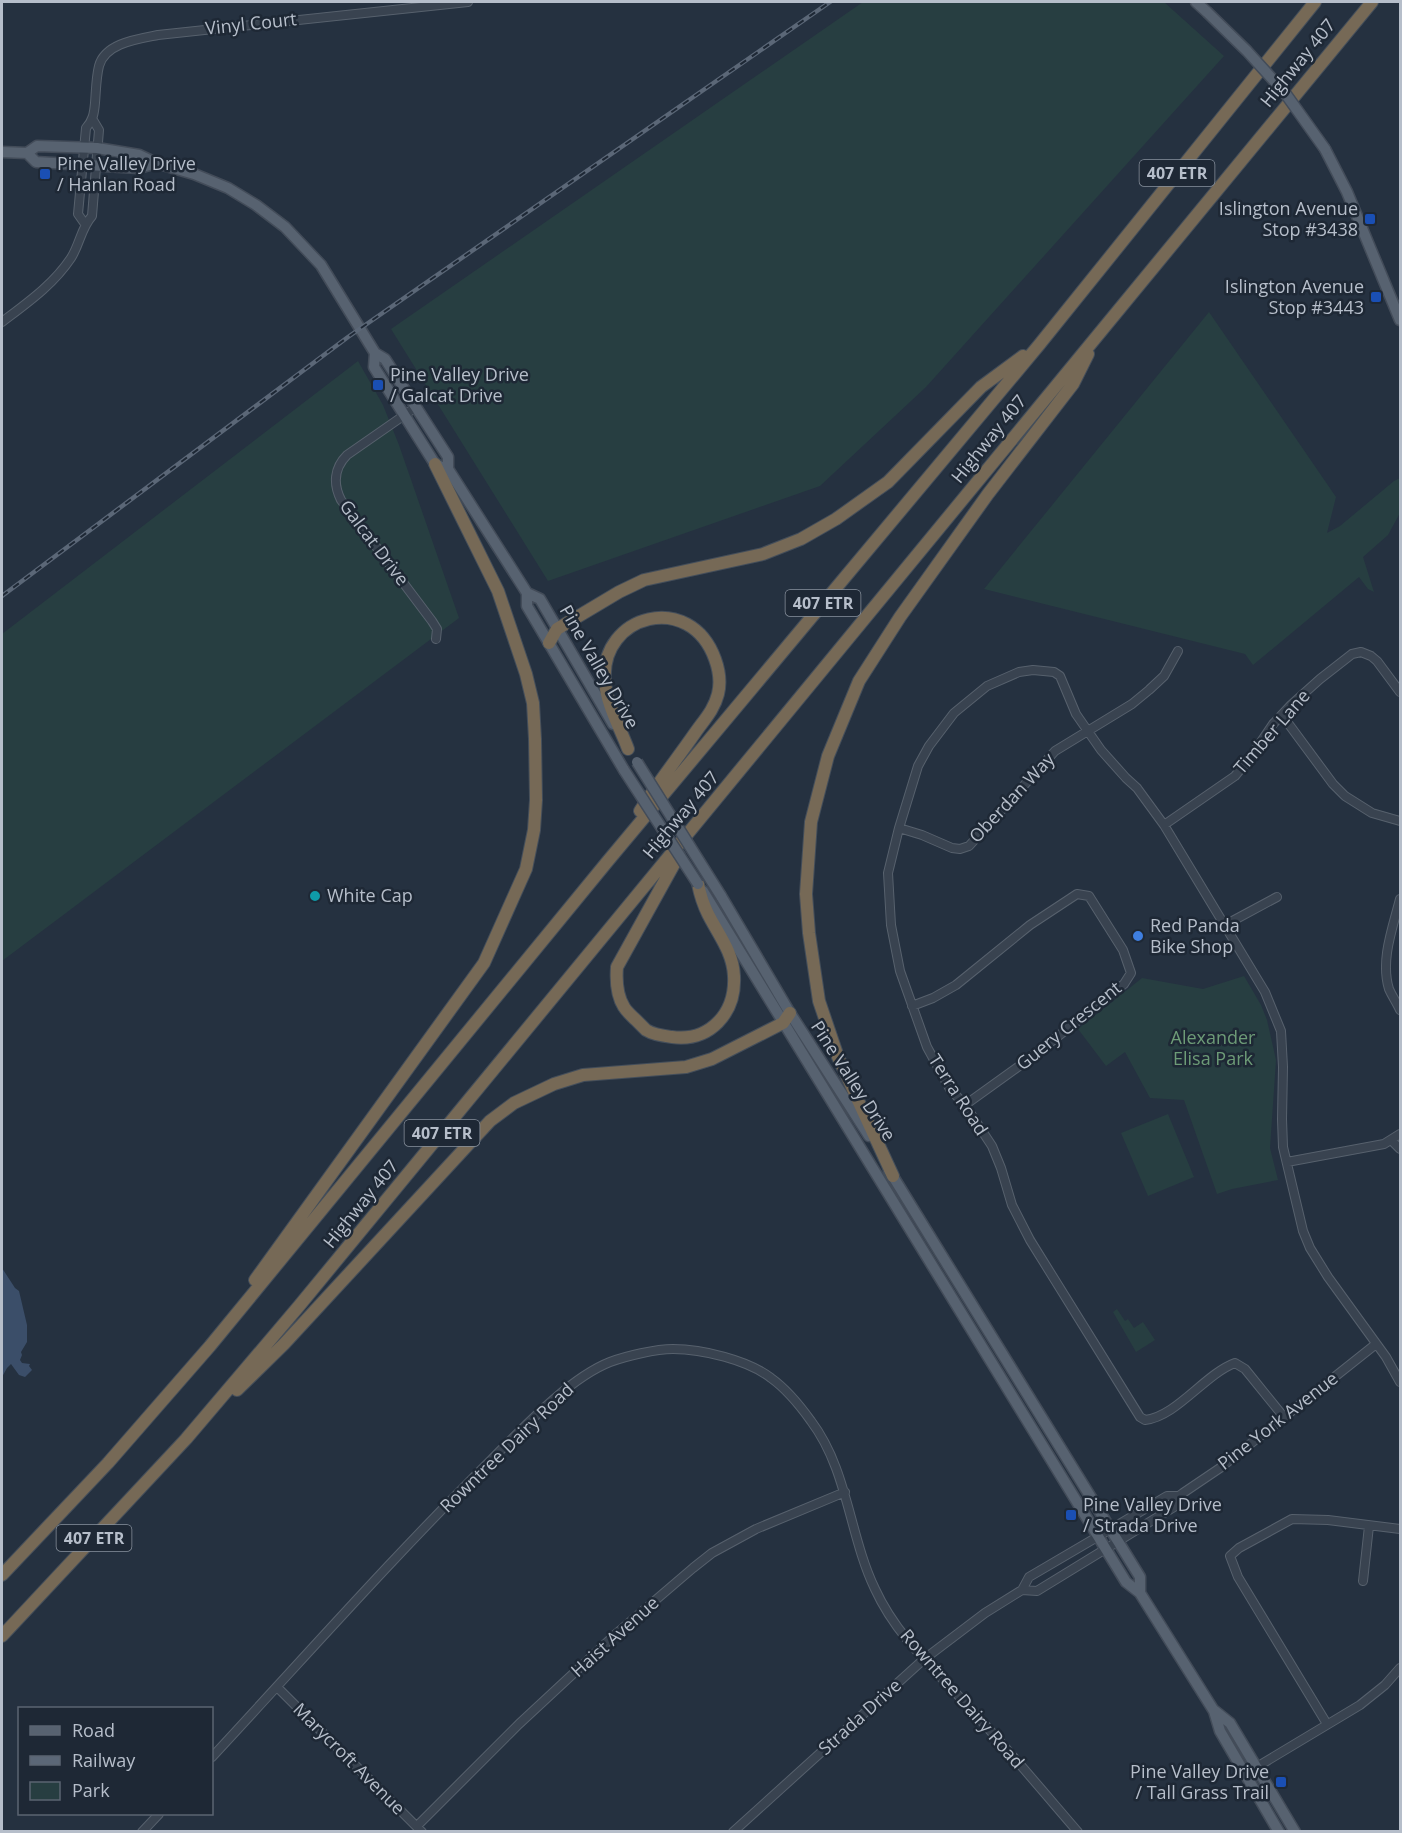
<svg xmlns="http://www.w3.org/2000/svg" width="1402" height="1833" font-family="'Open Sans',sans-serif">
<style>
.green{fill:#273e41}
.water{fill:#3b4e69}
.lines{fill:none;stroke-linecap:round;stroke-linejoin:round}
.minor-casing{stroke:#57616d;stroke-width:10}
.major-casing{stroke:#434c59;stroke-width:13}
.highway-casing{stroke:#444e5a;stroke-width:14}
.minor{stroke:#394350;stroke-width:8}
.major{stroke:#576270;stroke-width:10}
.highway{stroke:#766956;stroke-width:12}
.rail-casing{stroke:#5b6777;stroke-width:4.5}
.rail{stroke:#1e2835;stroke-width:2;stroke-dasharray:7;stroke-linecap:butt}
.major-bridge-casing{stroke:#434c59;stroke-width:13;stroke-linecap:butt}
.major-bridge{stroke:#576270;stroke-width:10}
.transit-dot{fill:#1a4fb4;stroke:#1e2835;stroke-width:2}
.culture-dot{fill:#0f9aa8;stroke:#1e2835;stroke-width:2}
.shop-dot{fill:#3f7fe0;stroke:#1e2835;stroke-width:2}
.labels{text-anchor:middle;stroke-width:5;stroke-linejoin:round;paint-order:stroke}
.shield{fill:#1e2835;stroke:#88919d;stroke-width:1.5}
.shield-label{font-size:16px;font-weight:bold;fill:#b6beca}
.street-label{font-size:18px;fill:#b6beca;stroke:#1e2835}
.poi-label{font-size:18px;fill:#b6beca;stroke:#1e2835;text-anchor:start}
.park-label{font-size:18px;fill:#6d9b77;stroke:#1e2835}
</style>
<rect width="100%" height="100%" fill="#253140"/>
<path class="green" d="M863 2H1164L1224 56 926 387 820 486 548 581 391 329Z
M1209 312 1336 497 1327 533 1340 526 1394 481 1400 478V513L1388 535 1363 557 1374 592 1368 589 1359 577 1253 665 1245 654 984 589Z
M358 361 383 405 399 445 459 618 2 961V634Z
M1244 976 1261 1005 1267 1020 1276 1060 1270 1148 1278 1180 1232 1189 1217 1194 1184 1100 1150 1098 1125 1052 1106 1066 1078 1029 1142 978 1203 989Z
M1168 1114 1194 1177 1148 1196 1121 1133Z
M1117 1309 1125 1321 1128 1319 1134 1328 1143 1322 1155 1340 1136 1352 1113 1312Z"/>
<path class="water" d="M2 1268 15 1288 19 1291 27 1325V1342L21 1352 22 1355 20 1360 22 1363 30 1364 29 1366 32 1370 25 1377 19 1375 11 1364 7 1368 2 1377Z"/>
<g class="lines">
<defs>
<path id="minor" d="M85 224 78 214 86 128C93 120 94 114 95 103 96 91 96 78 99 66 105 43 138 39 158 35L468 2
M2 322C27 303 53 285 71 258 80 244 81 228 92 216L99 130 93 120
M416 407 347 455C334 468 333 484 341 500L432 621 437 629 436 639
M1282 715 1333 784 1345 796 1372 813 1400 821
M1164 825 1235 776 1252 755 1273 724 1291 705 1320 679 1352 654 1361 652 1371 656 1377 661 1400 692
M899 828 922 835 952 848 960 849 969 846 1055 751 1132 704 1149 690 1164 676 1178 651
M1400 899C1393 927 1380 960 1389 989 1392 996 1397 1003 1400 1010
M1225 925 1277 897
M912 1006 933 998 956 985 1030 925 1077 894 1089 896 1123 950 1131 973 1124 984 1033 1056 965 1105
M1391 1140 1400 1149
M1287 1162 1384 1144 1400 1134
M1283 1416 1245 1369 1235 1363C1205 1374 1176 1417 1145 1420L1140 1417 1030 1240 1012 1205 1001 1168 992 1146 965 1105 950 1089 927 1047 900 971 891 925 888 873 899 828 918 766 929 746 954 713 987 686 1019 672 1033 670 1054 672 1060 676 1076 714 1101 750 1126 778 1137 788 1164 825 1265 992 1281 1031 1283 1067 1282 1119 1283 1147 1303 1231 1310 1248 1328 1277 1386 1357 1400 1382
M1363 1581 1369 1526
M1022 1590 1037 1591 1174 1507 1179 1496 1183 1493 1220 1468 1376 1344
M277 1687 422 1832
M1327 1724 1238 1577 1230 1556 1239 1548 1292 1519 1328 1520 1400 1529
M212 1757C304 1658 394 1556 491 1460 522 1429 569 1378 610 1362 626 1356 656 1349 673 1349 702 1349 748 1360 771 1378 785 1388 801 1407 811 1421 848 1470 849 1535 875 1589 896 1635 933 1668 967 1705 1005 1746 1041 1789 1078 1832
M1245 1774 1360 1705 1385 1685 1400 1668
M417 1826 519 1724 617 1633 693 1568 712 1553 756 1529 845 1492
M142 1832 159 1814
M733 1832 923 1660 985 1613 1022 1590 1029 1577 1167 1496H1179"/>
<path id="major" d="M1196 2 1207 12
M1325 149 1347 192 1400 320
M2 152 27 153 36 162 139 168 156 163
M27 153 37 146 97 148 139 155 156 163 194 174 228 188 256 205 285 227 321 265 375 353 385 359 448 457V469L527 593 540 599 613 724
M375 353 374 367 435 464 442 467
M527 593V606L624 770
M703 891 1126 1582 1140 1593 1214 1711 1220 1731 1279 1832
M721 896 790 1013 869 1136
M889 1170 1140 1577V1593
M1215 1711 1230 1723 1295 1832"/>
<path id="highway" d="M549 643 557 629 619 592 644 580 763 554 801 539 836 519 888 482 981 387 1023 356
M628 749C620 727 606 704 605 680 600 615 690 590 715 659 719 670 721 682 718 694 714 710 704 720 695 733 677 759 657 784 640 811
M679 855 617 967C616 980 617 996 624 1007 627 1012 632 1016 636 1020 639 1023 643 1027 646 1030 654 1035 664 1036 672 1037 710 1042 736 1013 734 976 733 952 718 934 708 914 703 904 700 894 698 884
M893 1176 838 1057 819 1001 809 933 806 894 811 822 828 756 859 681 900 617 988 494 1073 384 1088 354
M255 1280 484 963 526 869 534 830 536 800 535 739 533 703 526 674 498 591 435 464
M237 1390 284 1344 490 1121 514 1103 554 1084 583 1075 686 1067 712 1059 783 1023 790 1013
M2 1575 108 1463 210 1346 607 862 1039 345 1315 2
M2 1636 186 1439 299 1306 1372 2"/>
</defs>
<use href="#minor" class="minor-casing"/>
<use href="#major" class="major-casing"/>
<use href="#highway" class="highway-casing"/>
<use href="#minor" class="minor"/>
<use href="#major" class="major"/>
<use href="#highway" class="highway"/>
<defs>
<path id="rail" d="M2 596 348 337 830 2"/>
</defs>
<use href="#rail" class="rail-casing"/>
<use href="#rail" class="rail"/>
<defs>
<path id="major-bridge" d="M1207 12 1247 51 1285 93 1325 149
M637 762 721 896
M624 770 698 884"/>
</defs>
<use href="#major-bridge" class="major-bridge-casing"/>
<use href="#major-bridge" class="major-bridge"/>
</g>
<g class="transit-dot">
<rect x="39" y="168" width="12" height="12" rx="3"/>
<rect x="1364" y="213" width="12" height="12" rx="3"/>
<rect x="1370" y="291" width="12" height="12" rx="3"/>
<rect x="372" y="379" width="12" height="12" rx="3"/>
<rect x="1065" y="1509" width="12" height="12" rx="3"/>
<rect x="1275" y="1776" width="12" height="12" rx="3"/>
</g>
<circle class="culture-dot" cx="315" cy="896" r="6"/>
<circle class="shop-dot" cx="1138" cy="936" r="6"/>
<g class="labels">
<g class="shield">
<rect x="1139.5" y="160" width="75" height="26" rx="4.5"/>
<rect x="785.5" y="590" width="75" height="26" rx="4.5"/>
<rect x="404.5" y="1120" width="75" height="26" rx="4.5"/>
<rect x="56.5" y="1525" width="75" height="26" rx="4.5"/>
</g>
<g class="shield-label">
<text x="1177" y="179">407 ETR</text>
<text x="823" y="609">407 ETR</text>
<text x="442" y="1139">407 ETR</text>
<text x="94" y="1544">407 ETR</text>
</g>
<g class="street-label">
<text transform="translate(251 24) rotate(-6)" y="6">Vinyl Court</text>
<text transform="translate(1298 63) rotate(-51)" y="6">Highway 407</text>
<text transform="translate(989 439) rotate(-51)" y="6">Highway 407</text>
<text transform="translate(374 543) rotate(53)" y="6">Galcat Drive</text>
<text transform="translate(599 667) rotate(60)" y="6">Pine Valley Drive</text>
<text transform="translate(1272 732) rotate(-49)" y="6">Timber Lane</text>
<text transform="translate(1012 798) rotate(-47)" y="6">Oberdan Way</text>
<text transform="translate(681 815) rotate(-50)" y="6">Highway 407</text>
<text transform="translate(1069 1026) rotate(-39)" y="6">Guery Crescent</text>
<text transform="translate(853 1081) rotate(57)" y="6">Pine Valley Drive</text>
<text transform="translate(958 1095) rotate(57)" y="6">Terra Road</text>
<text transform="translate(361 1204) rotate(-51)" y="6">Highway 407</text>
<text transform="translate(1278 1421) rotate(-38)" y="6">Pine York Avenue</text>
<text transform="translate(507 1448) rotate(-44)" y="6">Rowntree Dairy Road</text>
<text transform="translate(615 1637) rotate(-42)" y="6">Haist Avenue</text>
<text transform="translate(962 1699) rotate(49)" y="6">Rowntree Dairy Road</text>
<text transform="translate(860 1717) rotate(-42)" y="6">Strada Drive</text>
<text transform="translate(349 1759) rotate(45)" y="6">Marycroft Avenue</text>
</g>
<g class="poi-label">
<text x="57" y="170">Pine Valley Drive<tspan x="57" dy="21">/ Hanlan Road</tspan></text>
<text x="1358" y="215" text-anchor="end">Islington Avenue<tspan x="1358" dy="21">Stop #3438</tspan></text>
<text x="1364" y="293" text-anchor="end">Islington Avenue<tspan x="1364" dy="21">Stop #3443</tspan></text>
<text x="390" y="381">Pine Valley Drive<tspan x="390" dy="21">/ Galcat Drive</tspan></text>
<text x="327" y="902">White Cap</text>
<text x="1150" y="932">Red Panda<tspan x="1150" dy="21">Bike Shop</tspan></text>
<text x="1083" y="1511">Pine Valley Drive<tspan x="1083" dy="21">/ Strada Drive</tspan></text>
<text x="1269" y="1778" text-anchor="end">Pine Valley Drive<tspan x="1269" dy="21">/ Tall Grass Trail</tspan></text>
</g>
<g class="park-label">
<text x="1213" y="1044">Alexander<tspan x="1213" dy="21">Elisa Park</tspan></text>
</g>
</g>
<rect width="1402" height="1833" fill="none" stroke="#b6beca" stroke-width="6"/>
<rect x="18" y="1707" width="195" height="108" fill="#1e2835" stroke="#5b6471" stroke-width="1.5"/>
<rect x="30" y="1726" width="30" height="9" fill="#576270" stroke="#5b6471" stroke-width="1.5"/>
<text x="72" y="1737" font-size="18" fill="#b6beca">Road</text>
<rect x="30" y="1756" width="30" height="9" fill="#5b6777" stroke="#5b6471" stroke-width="1.5"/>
<text x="72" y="1767" font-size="18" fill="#b6beca">Railway</text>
<rect x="30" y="1782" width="30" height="18" fill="#273e41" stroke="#5b6471" stroke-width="1.5"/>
<text x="72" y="1797" font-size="18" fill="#b6beca">Park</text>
</svg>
